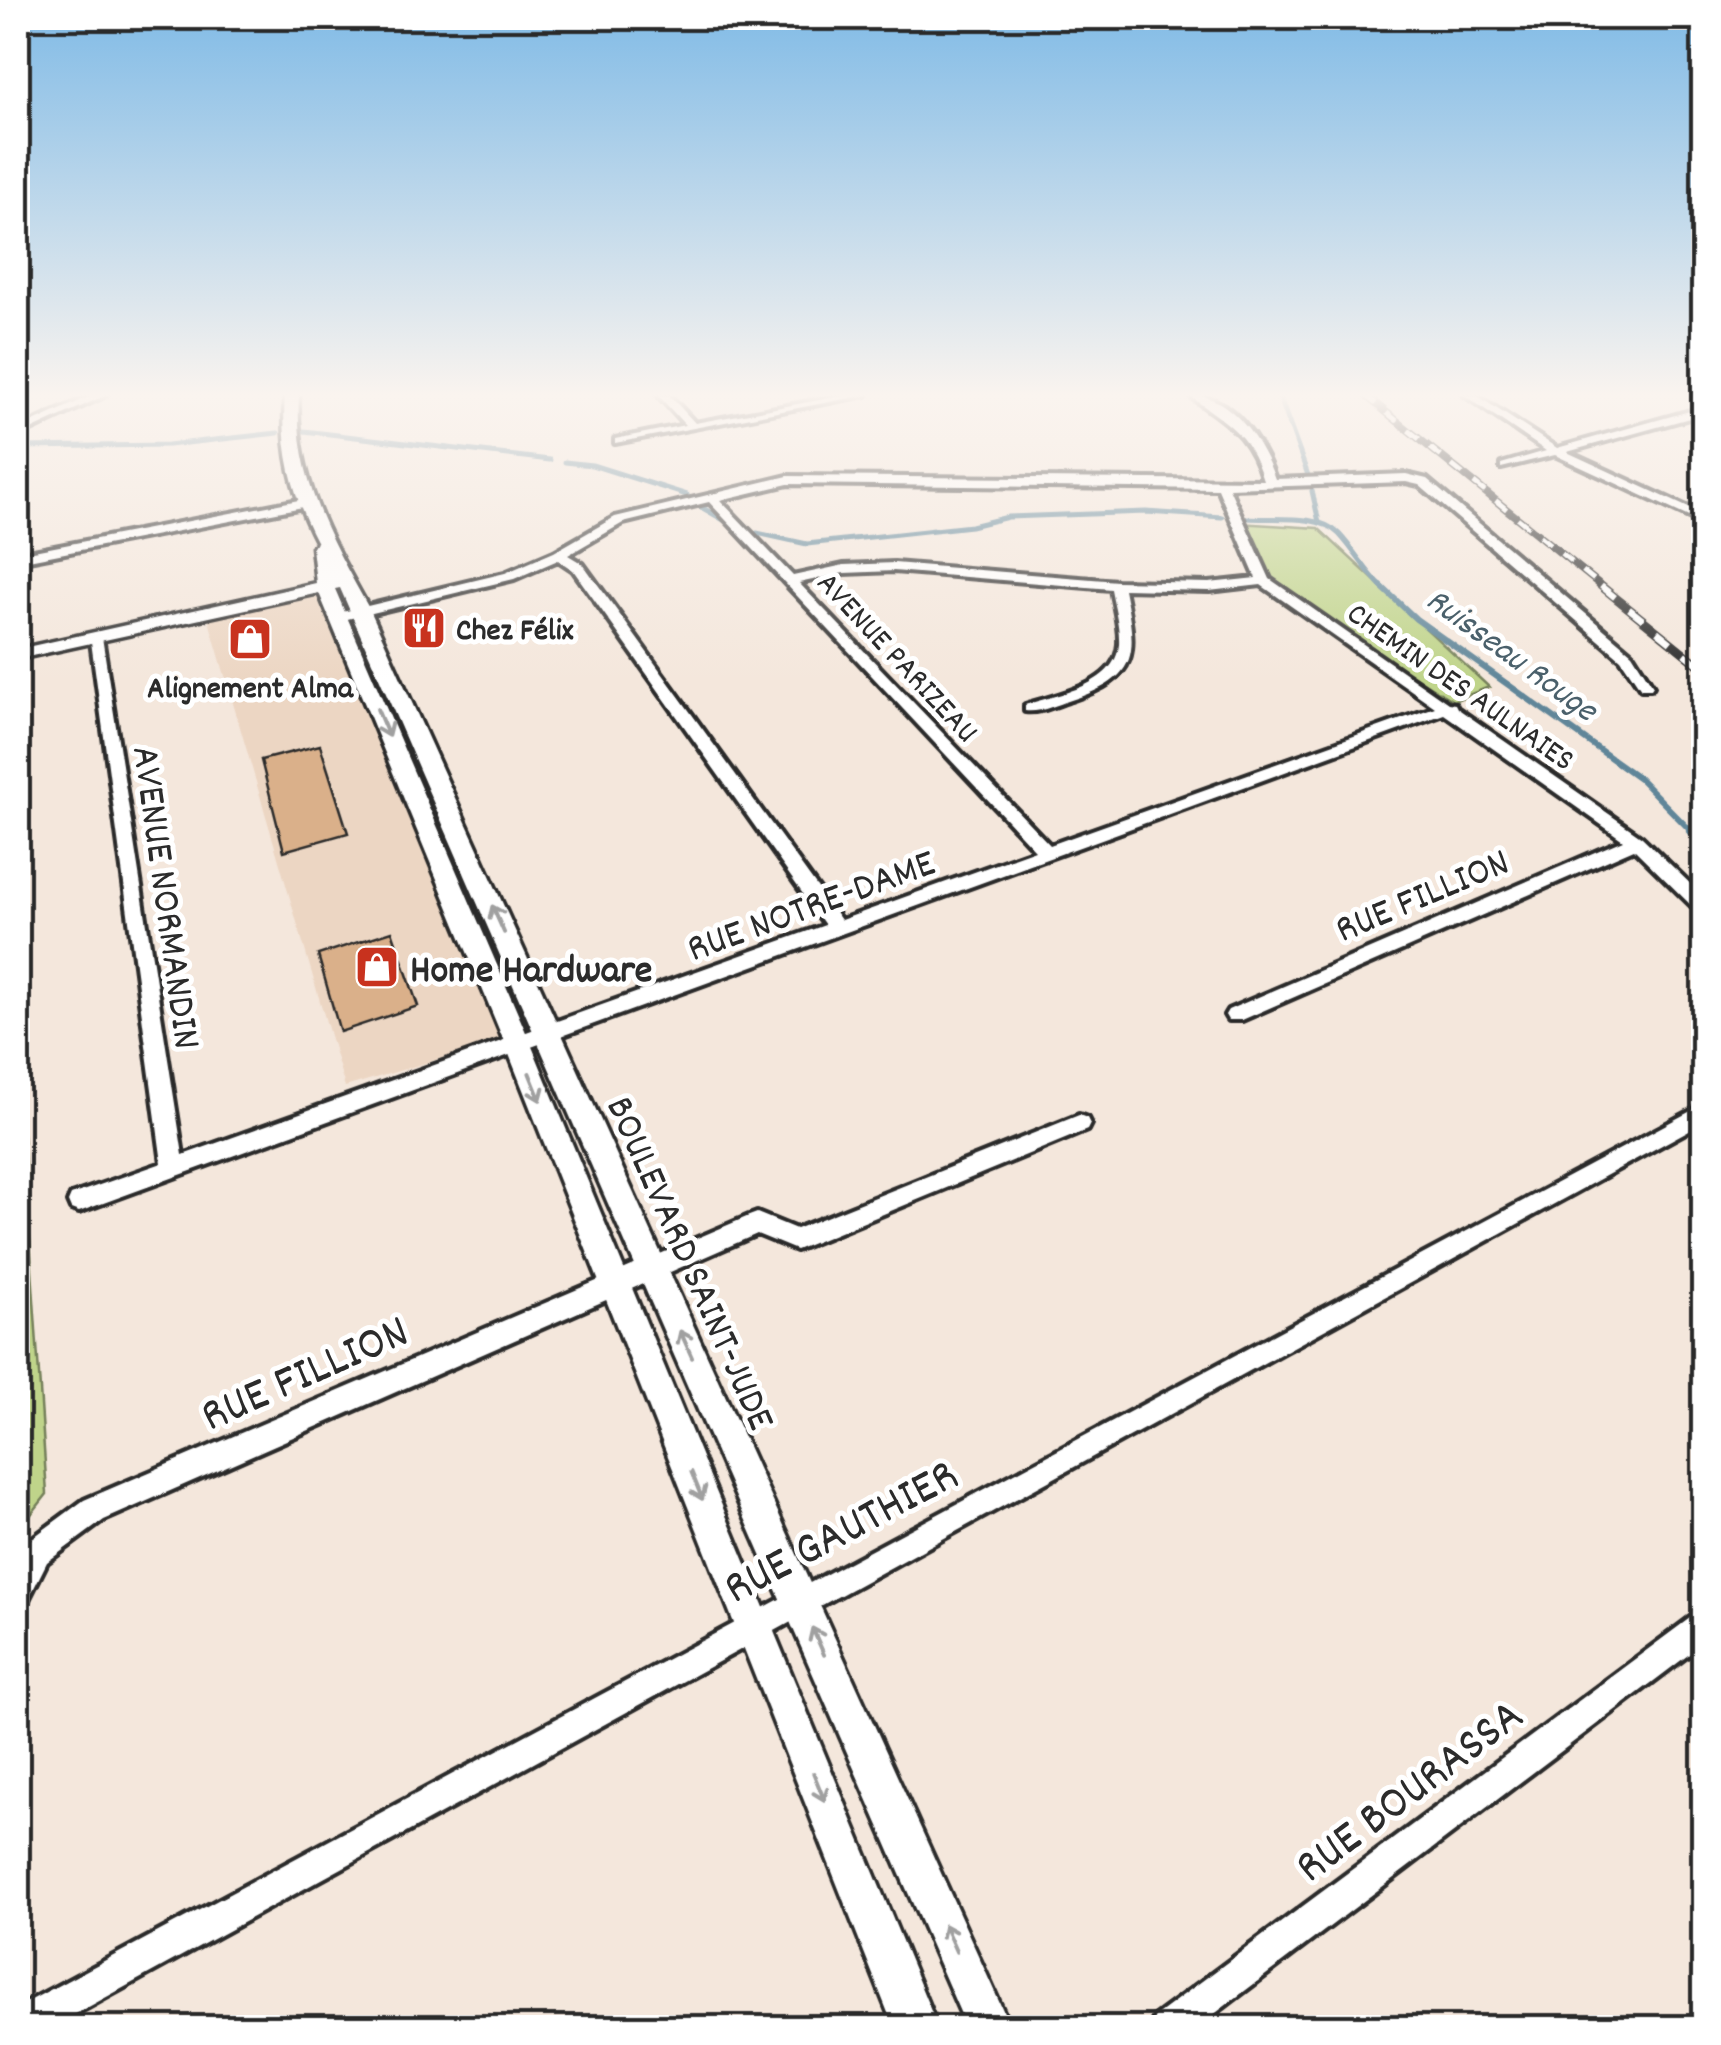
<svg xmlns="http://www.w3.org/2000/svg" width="1721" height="2045" font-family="Dekko,sans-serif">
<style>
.built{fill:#ecd6c3}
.green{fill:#bfd48a;stroke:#75805a;stroke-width:2.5}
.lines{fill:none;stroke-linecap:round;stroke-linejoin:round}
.stream-far2{stroke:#608699;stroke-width:5}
.stream-far1{stroke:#608699;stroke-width:6}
.stream{stroke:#608699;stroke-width:8}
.building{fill:#dab08a;stroke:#2b2b2b;stroke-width:2.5}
.minor-casing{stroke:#2b2b2b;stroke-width:8}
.tertiary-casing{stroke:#2b2b2b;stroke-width:7}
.minor{fill:#fff;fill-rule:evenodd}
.tertiary{fill:#fff;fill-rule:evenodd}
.rail-far1-casing{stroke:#2b2b2b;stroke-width:8}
.rail-casing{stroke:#2b2b2b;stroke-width:9}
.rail-far1{stroke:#fff;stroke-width:5;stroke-dasharray:14;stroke-linecap:butt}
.rail{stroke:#fff;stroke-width:6;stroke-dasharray:18;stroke-linecap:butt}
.oneway{stroke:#a0a0a0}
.labels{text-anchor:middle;stroke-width:10;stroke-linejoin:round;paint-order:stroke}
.far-poi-label{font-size:32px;font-weight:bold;fill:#2b2b2b;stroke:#fff;text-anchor:start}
.far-street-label{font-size:32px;fill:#2b2b2b;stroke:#fff}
.far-water-label{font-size:35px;font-style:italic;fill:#4a606b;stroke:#fff}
.street-label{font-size:40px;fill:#2b2b2b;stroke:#fff}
.poi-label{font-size:40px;font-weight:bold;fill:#2b2b2b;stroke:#fff;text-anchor:start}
.near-street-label{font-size:48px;fill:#2b2b2b;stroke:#fff}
</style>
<rect width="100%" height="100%" fill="#f4e7dc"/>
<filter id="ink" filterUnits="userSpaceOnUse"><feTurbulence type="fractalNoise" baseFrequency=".01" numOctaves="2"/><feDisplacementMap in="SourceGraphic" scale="20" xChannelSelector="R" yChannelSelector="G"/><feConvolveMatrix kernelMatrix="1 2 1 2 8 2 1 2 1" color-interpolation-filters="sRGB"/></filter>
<g filter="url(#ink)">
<path class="built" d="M322 588 509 1038 345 1087 207 614Z"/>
<path class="green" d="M1237 523 1318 528 1489 687 1453 701 1264 581Z
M18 1061 47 1494 18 1531Z"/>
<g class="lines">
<path class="stream-far2" d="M1279 395 1309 478
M304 431 550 460
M20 447 168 445 278 433
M565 462 592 465 687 495
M1312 491 1319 522
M701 507 736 527
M1248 518C1275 520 1319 513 1339 534 1355 551 1366 572 1383 588
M757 533 807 544 971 526 1008 517 1146 512 1222 517"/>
<path class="stream-far1" d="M1381 586 1416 619 1639 778 1693 833"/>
<path class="stream" d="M1690 831 1704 845"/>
</g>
<path class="building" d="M320 745 348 833 284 851 261 760Z
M392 931 418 1006 340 1032 318 955Z"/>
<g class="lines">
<defs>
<path id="minor" d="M93 395H106L18 436V429Z
M658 395H669L695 423 846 395H866L615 443V439L685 425Z
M1189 395C1231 393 1263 444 1275 479L1406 474 1427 479 1632 653 1653 686 1651 689H1641L1621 659 1419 485 1406 482 1229 488 1270 579 1448 703 1455 704 1457 708 1642 837 1704 897V914L1698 912 1634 849 1242 1020H1228L1225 1015 1228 1010 1623 840 1444 714 87 1209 79 1212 71 1209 68 1202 71 1195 162 1163 90 634 102 637 183 1155 825 925 573 570 558 560 514 579 339 621 332 617 334 614 505 573 554 552 615 517 788 476 1263 480C1248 430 1226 424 1189 395ZM788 484 1218 489 1256 578 1209 583 1117 581 894 563 844 565 793 576 720 500ZM709 502 1035 850 841 920 583 564 568 555 623 523ZM894 571 1111 589C1114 606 1120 626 1119 644 1116 686 1057 694 1025 705V711C1040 713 1056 705 1071 700 1141 677 1137 653 1124 589L1209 591 1261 585 1435 707 1050 845 799 583 844 573Z
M1464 395H1476L1557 448 1704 407V414L1567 452 1704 515V524L1555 455 1501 468V464L1546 451Z
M304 499 310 503 308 506 18 562V554Z
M1704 1104V1122L50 2028H18V2007Z
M1079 1115 1087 1118 1090 1124 1087 1130 796 1250 757 1234 104 1520 47 1562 28 1600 18 1604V1561L27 1542 84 1500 749 1216 757 1213 796 1229Z
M1704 1611V1643L1196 2028H1150L1155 2016 1694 1615Z"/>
<path id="tertiary" d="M285 395H299C294 478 332 542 371 612L1011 2028H967L340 588 335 589 531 1044 938 2028H894L505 1044 319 593 18 659V649L316 583 312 547 317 543C292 495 281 449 285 395Z"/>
</defs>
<use href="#minor" class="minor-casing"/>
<use href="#tertiary" class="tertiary-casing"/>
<use href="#minor" class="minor"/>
<use href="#tertiary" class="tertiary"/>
<defs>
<path id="rail-far1" d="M1365 395 1604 588"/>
<path id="rail" d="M1601 586 1704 669"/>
</defs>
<use href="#rail-far1" class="rail-far1-casing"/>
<use href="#rail" class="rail-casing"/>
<use href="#rail-far1" class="rail-far1"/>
<use href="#rail" class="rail"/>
</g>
<defs><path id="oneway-shaft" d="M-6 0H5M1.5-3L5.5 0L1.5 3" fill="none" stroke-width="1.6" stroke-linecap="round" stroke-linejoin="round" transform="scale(2.5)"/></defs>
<g class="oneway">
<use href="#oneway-shaft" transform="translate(383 723) rotate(67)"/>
<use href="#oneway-shaft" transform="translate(498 919) rotate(-114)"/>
<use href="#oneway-shaft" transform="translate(535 1087) rotate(68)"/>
<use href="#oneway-shaft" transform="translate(686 1344) rotate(-114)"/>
<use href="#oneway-shaft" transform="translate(697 1486) rotate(68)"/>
<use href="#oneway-shaft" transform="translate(818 1641) rotate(-114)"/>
<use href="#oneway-shaft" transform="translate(819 1787) rotate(68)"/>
<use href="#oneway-shaft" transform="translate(950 1938) rotate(-114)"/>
</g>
</g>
<linearGradient id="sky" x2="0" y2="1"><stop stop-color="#7fbae6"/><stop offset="0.58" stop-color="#faf4ef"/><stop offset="1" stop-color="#faf4ef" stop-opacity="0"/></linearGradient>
<rect width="1721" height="681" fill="url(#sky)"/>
<defs>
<symbol id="restaurant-square" viewBox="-11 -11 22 22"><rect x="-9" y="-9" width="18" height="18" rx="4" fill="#c8321e" stroke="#fff"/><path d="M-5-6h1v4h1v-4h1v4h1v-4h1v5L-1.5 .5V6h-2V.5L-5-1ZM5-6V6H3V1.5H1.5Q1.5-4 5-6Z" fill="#fff"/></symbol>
<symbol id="shop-square" viewBox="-11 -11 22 22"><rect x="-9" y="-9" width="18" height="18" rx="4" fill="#c8321e" stroke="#fff"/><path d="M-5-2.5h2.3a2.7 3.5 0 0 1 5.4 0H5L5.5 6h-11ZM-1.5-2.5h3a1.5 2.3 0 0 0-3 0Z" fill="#fff"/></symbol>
</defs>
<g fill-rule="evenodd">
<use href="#restaurant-square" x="399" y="603" width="50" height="50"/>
<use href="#shop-square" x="225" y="614" width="50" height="50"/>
<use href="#shop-square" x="352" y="942" width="50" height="50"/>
</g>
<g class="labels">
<g class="far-poi-label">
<text x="456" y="639">Chez Félix</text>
<text x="250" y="697" text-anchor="middle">Alignement Alma</text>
</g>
<g class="far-street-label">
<text transform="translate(899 656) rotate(47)" y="11">AVENUE PARIZEAU</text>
<text transform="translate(1462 685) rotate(35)" y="11">CHEMIN DES AULNAIES</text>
</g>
<g class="far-water-label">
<text transform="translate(1513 653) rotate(36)" y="12">Ruisseau Rouge</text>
</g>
<g class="street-label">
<text transform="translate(1421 893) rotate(-23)" y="14">RUE FILLION</text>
<text transform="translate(169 897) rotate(82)" y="14">AVENUE NORMANDIN</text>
<text transform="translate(810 903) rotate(-20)" y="14">RUE NOTRE-DAME</text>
<text transform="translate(693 1262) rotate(66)" y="14">BOULEVARD SAINT-JUDE</text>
</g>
<g class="poi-label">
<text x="410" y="981">Home Hardware</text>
</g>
<g class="near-street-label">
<text transform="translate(303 1370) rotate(-24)" y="17">RUE FILLION</text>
<text transform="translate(839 1528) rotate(-28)" y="17">RUE GAUTHIER</text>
<text transform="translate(1407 1788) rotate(-37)" y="17">RUE BOURASSA</text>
</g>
</g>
<rect width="1721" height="2045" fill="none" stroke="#fff" stroke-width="60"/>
<rect x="30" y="30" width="1661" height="1985" fill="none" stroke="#2b2b2b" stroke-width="4" filter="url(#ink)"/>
</svg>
